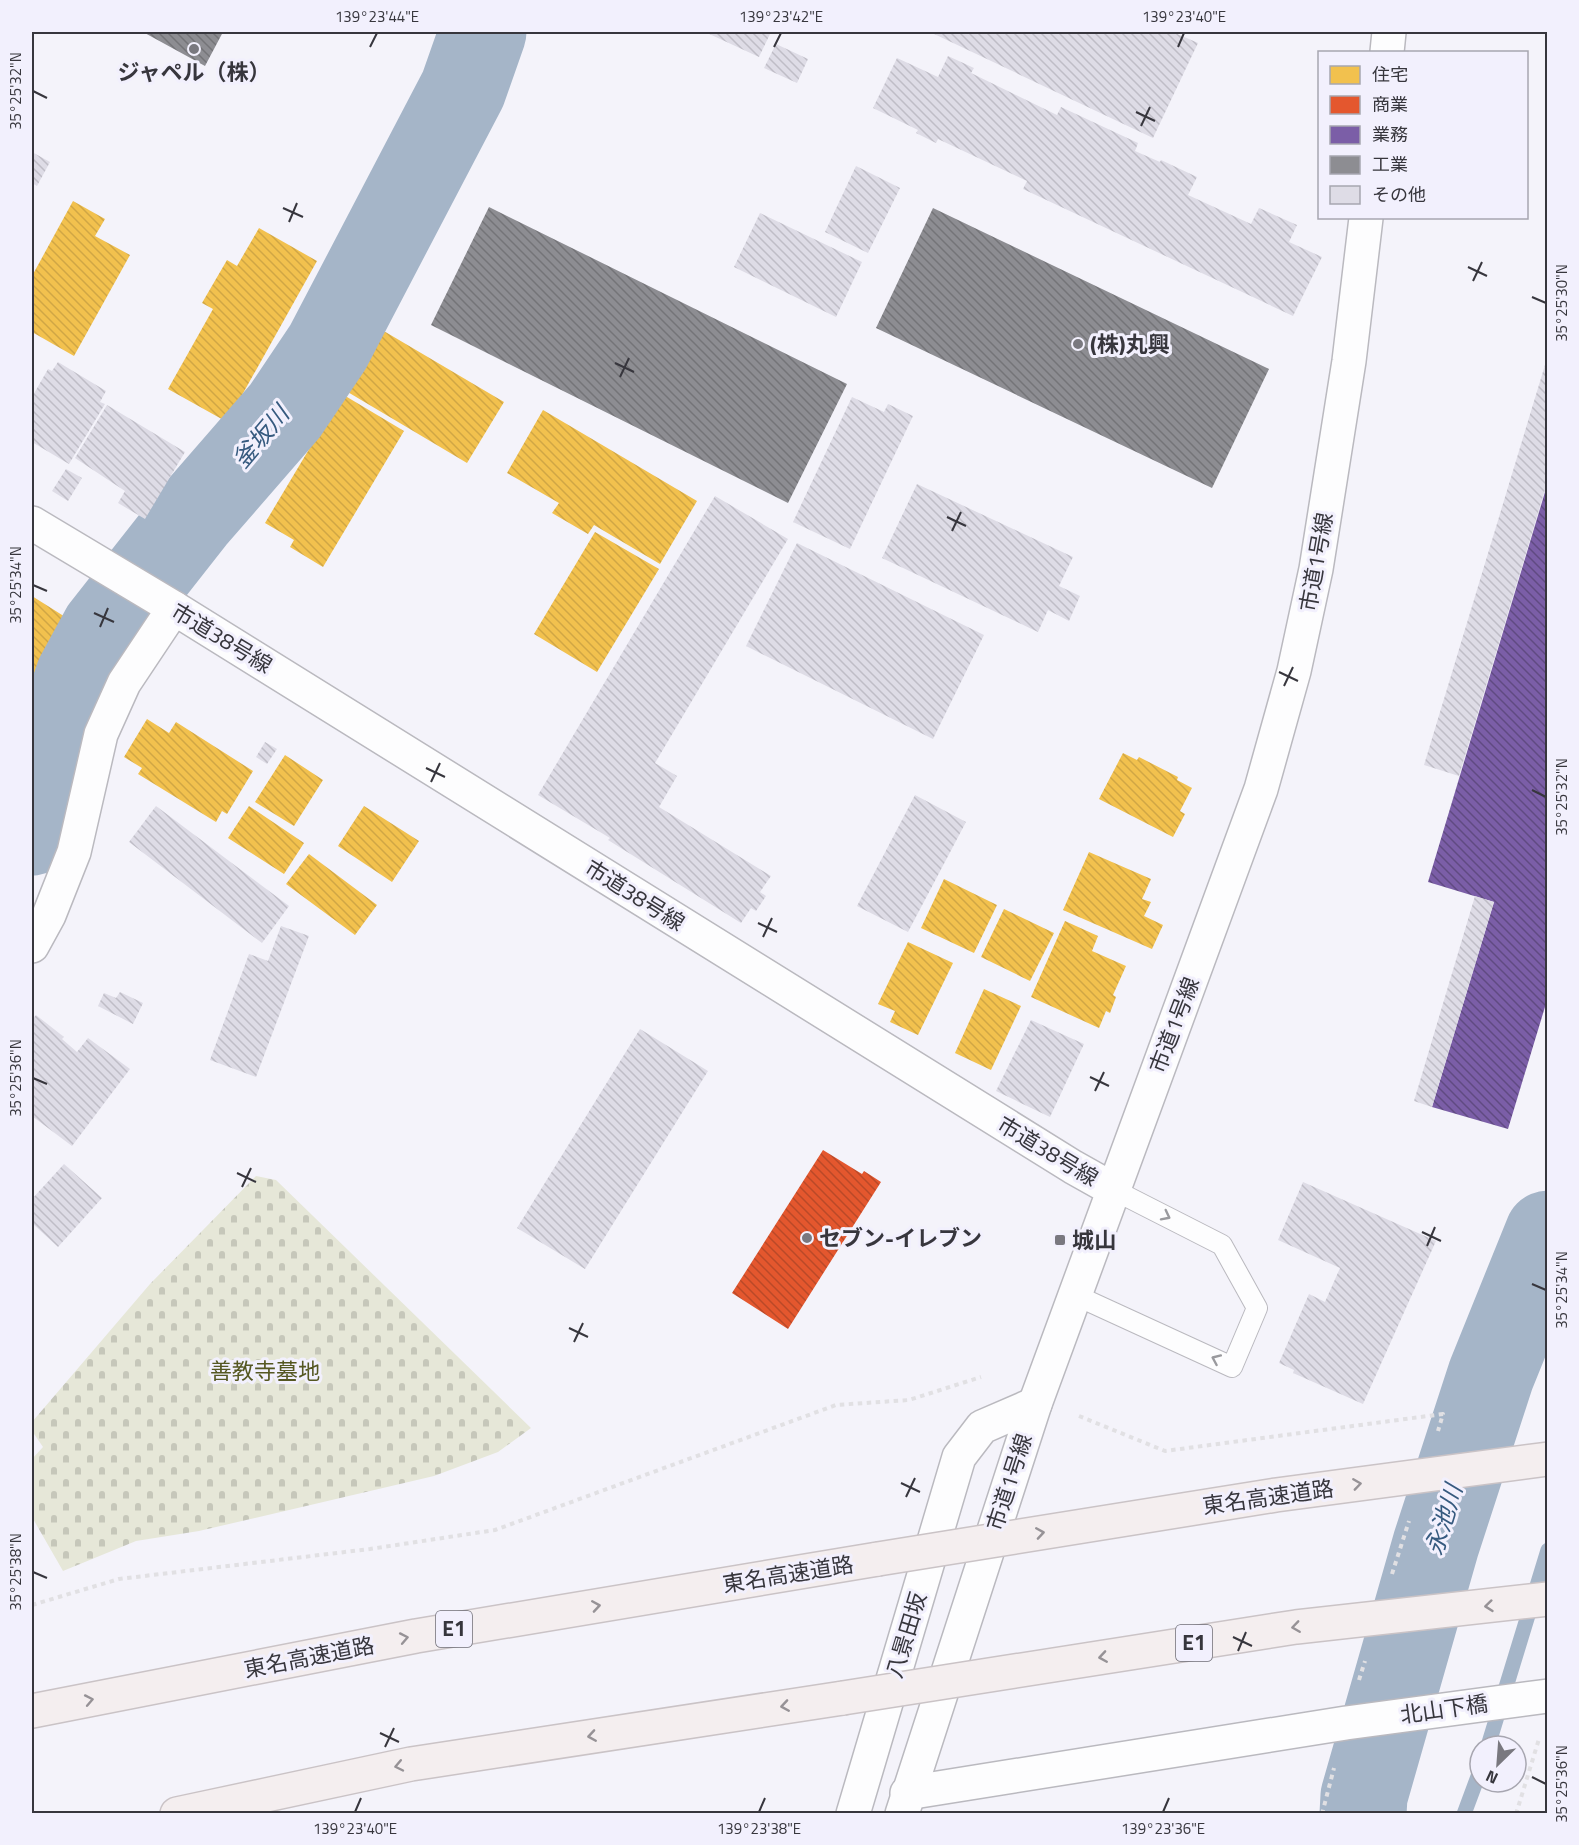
<svg xmlns="http://www.w3.org/2000/svg" width="1579" height="1845" font-family="'Titillium Web','Noto Sans JP',sans-serif">
<style>
.cemetery{fill:url(#cemetery-stones)}
.homes{fill:url(#homes-back-hatch)}
.shops{fill:url(#shops-back-hatch)}
.offices{fill:url(#offices-back-hatch)}
.industry{fill:url(#industry-back-hatch)}
.lines{fill:none;stroke-linecap:round;stroke-linejoin:round}
.stream{stroke:#a5b5c8;stroke-width:15}
.river{stroke:#a5b5c8;stroke-width:87}
.building{fill:url(#building-back-hatch)}
.lane-casing{stroke:#bab9bf;stroke-width:22}
.street-casing{stroke:#bab9bf;stroke-width:36}
.secondary-casing{stroke:#bab9bf;stroke-width:36}
.highway-casing{stroke:#cac3c6;stroke-width:36}
.path{stroke:#e1e0e3;stroke-width:4;stroke-dasharray:4.5 4.5;stroke-linecap:butt}
.lane{stroke:#fdfdfe;stroke-width:20}
.street{stroke:#fdfdfe;stroke-width:33}
.secondary{stroke:#fdfdfe;stroke-width:33}
.highway{stroke:#f4eeef;stroke-width:33}
.highway-bridge-casing{stroke:#cac3c6;stroke-width:36;stroke-linecap:butt}
.highway-bridge{stroke:#f4eeef;stroke-width:33}
.oneway{stroke:#9a9a9e}
.oneway2{stroke:#969296}
.ticks{fill:none;stroke:#37363d;stroke-width:2}
.poi-dot{fill:#79787f;stroke:#f2f0fd;stroke-width:2}
.labels{text-anchor:middle;stroke-width:6;stroke-linejoin:round;paint-order:stroke}
.shield{fill:#f2f0fd;stroke:#6f6e77;stroke-width:1.5}
.shield-label{font-size:21px;font-weight:bold;fill:#37363d}
.poi-label{font-size:22px;font-weight:bold;fill:#37363d;stroke:#f2f0fd;text-anchor:start}
.street-label{font-size:22px;fill:#37363d;stroke:#f2f0fd}
.park-label{font-size:22px;fill:#555722;stroke:#f2f0fd}
.water-label{font-size:24px;font-style:italic;fill:#365a7f;stroke:#f2f0fd}
.neatline{fill:none;stroke:#37363d;stroke-width:2}
.ticks-label{font-size:15px;text-anchor:middle;fill:#37363d}
</style>
<defs>
<pattern id="cemetery-stones" width="16" height="16" patternUnits="userSpaceOnUse" patternTransform="scale(1.5)"><rect width="16" height="16" fill="#e6e7d8"/><path d="M2 7V4a2 2 0 0 1 4 0v3zM10 15v-3a2 2 0 0 1 4 0v3z" fill="#c6c7ba"/></pattern>
<pattern id="homes-back-hatch" width="6" height="6" patternUnits="userSpaceOnUse" patternTransform="scale(1.5)"><rect width="6" height="6" fill="#f2c14e"/><path d="M-1 5l2 2M0 0l6 6M5-1l2 2" fill="none" stroke="#d0a645"/></pattern>
<pattern id="shops-back-hatch" width="6" height="6" patternUnits="userSpaceOnUse" patternTransform="scale(1.5)"><rect width="6" height="6" fill="#e4572e"/><path d="M-1 5l2 2M0 0l6 6M5-1l2 2" fill="none" stroke="#ba4928"/></pattern>
<pattern id="offices-back-hatch" width="6" height="6" patternUnits="userSpaceOnUse" patternTransform="scale(1.5)"><rect width="6" height="6" fill="#7b5ea7"/><path d="M-1 5l2 2M0 0l6 6M5-1l2 2" fill="none" stroke="#604a82"/></pattern>
<pattern id="industry-back-hatch" width="6" height="6" patternUnits="userSpaceOnUse" patternTransform="scale(1.5)"><rect width="6" height="6" fill="#8d8d92"/><path d="M-1 5l2 2M0 0l6 6M5-1l2 2" fill="none" stroke="#747478"/></pattern>
<pattern id="building-back-hatch" width="6" height="6" patternUnits="userSpaceOnUse" patternTransform="scale(1.5)"><rect width="6" height="6" fill="#dedce6"/><path d="M-1 5l2 2M0 0l6 6M5-1l2 2" fill="none" stroke="#bfbdc6"/></pattern>
</defs>
<rect width="100%" height="100%" fill="#f4f3fa"/>
<path class="cemetery" d="M256 1176 276 1180 531 1428 498 1452 434 1476 199 1531 136 1541 63 1571 32 1517V1459L43 1447 32 1431V1422L150 1284Z"/>
<path class="homes" d="M73 201 105 219 95 236 130 255 74 356 32 332V276Z
M259 228 317 261 227 422 168 389 213 309 202 303 227 260 237 266Z
M377 327 504 402 467 463 341 388Z
M342 394 404 431 323 567 290 547 294 540 265 523Z
M543 410 697 501 660 564 594 525 588 534 552 513 559 503 507 473Z
M595 532 659 569 597 672 534 634Z
M32 596 70 620 32 679Z
M147 719 169 733 176 722 253 771 227 814 222 811 216 822 138 774 142 768 124 757Z
M1123 753 1137 760 1139 757 1178 777 1177 780 1192 788 1180 811 1185 814 1173 837 1099 799Z
M285 755 323 780 294 826 255 802Z
M249 806 304 843 284 874 228 838Z
M364 806 419 841 392 882 338 846Z
M1089 852 1151 879 1142 899 1151 902 1144 916 1163 925 1152 949 1063 910Z
M309 854 377 905 355 935 286 884Z
M944 879 997 905 974 953 921 928Z
M1004 909 1054 933 1030 981 981 957Z
M1065 921 1098 936 1092 951 1126 966 1113 995 1116 997 1110 1013 1106 1011 1099 1028 1031 997Z
M908 942 953 963 918 1035 890 1022 895 1011 878 1004Z
M984 989 1021 1006 991 1070 955 1053Z"/>
<path class="shops" d="M823 1150 862 1174 864 1171 881 1182 788 1329 732 1293Z"/>
<path class="offices" d="M1548 482V997L1508 1129 1432 1107 1494 902 1428 882Z"/>
<path class="industry" d="M143 32H223L205 66Z
M489 207 847 384 788 503 431 325Z
M933 208 1269 369 1212 488 876 328Z"/>
<g class="lines">
<path class="stream" d="M1488 1746 1548 1550
M1464 1814 1480 1771"/>
<path class="river" d="M32 832 57 740 79 676 104 630 192 518 285 411 328 347 463 89 483 32
M1363 1814 1364 1796 1436 1544 1491 1375 1548 1234"/>
</g>
<path class="building" d="M705 32H771L759 57Z
M930 32H1173L1198 43 1153 138Z
M776 44 808 59 797 83 764 68Z
M948 56 974 68 971 73 1057 115 1061 107 1138 143 1135 151 1160 162 1161 160 1197 177 1188 195 1251 224 1259 208 1297 225 1289 242 1322 257 1293 316 1023 189 1027 181 938 139 936 143 916 133 918 130 873 108 897 58 938 77Z
M32 152 50 162 37 186 32 183Z
M856 166 900 188 868 253 825 232Z
M760 213 862 262 836 317 734 267Z
M1548 355V480L1459 776 1424 765Z
M58 362 106 391 100 402 105 404 69 464 32 442V397L48 369 52 371Z
M852 397 884 412 888 404 913 416 850 549 793 522Z
M107 405 185 452 145 519 118 503 125 491 75 458Z
M66 469 82 478 68 501 52 491Z
M917 484 1073 557 1059 586 1080 596 1069 621 1048 610 1038 632 882 558Z
M715 496 788 539 655 763 677 776 659 807 771 876 760 892 766 896 756 911 751 908 741 923 608 840 610 838 538 795Z
M797 543 984 635 933 739 746 646Z
M265 742 277 749 267 764 256 757Z
M915 795 966 822 908 932 857 906Z
M156 806 289 906 262 943 129 842Z
M1475 896 1494 902 1432 1107 1414 1101Z
M281 926 309 936 256 1077 210 1060 249 954 268 961Z
M120 992 143 1003 133 1024 98 1006 104 993 116 998Z
M36 1015 64 1037 62 1039 77 1052 88 1038 130 1069 72 1146 32 1116V1020Z
M1031 1020 1084 1044 1050 1117 996 1091Z
M640 1029 708 1071 585 1269 517 1228Z
M64 1164 102 1198 58 1247 32 1223V1199Z
M1303 1182 1436 1241 1363 1404 1293 1373 1294 1370 1279 1363 1309 1294 1325 1302 1340 1268 1278 1240Z"/>
<g class="lines">
<defs>
<path id="lane" d="M1075 1295 1232 1367 1257 1308 1222 1245 1114 1190"/>
<path id="street" d="M32 946 49 915 74 852 101 734 124 683 174 608
M907 1793 1346 1723 1548 1696
M853 1814 959 1457 982 1427 1035 1404"/>
<path id="secondary" d="M1387 52 1389 32
M32 523 174 608 1073 1167 1114 1190
M902 1814 1035 1404 1261 789 1294 671 1316 569 1349 361 1366 218"/>
<path id="highway" d="M32 1711 416 1636 878 1559
M177 1814 411 1764 843 1698"/>
</defs>
<use href="#lane" class="lane-casing"/>
<use href="#street" class="street-casing"/>
<use href="#secondary" class="secondary-casing"/>
<use href="#highway" class="highway-casing"/>
<path class="path" d="M1079 1416 1165 1451 1443 1414 1438 1431
M1392 1574 1409 1521
M32 1605 119 1579 370 1549 495 1530 836 1405 909 1400 981 1377
M1359 1680 1365 1661
M1322 1814 1334 1768
M1516 1814 1539 1739"/>
<use href="#lane" class="lane"/>
<use href="#street" class="street"/>
<use href="#secondary" class="secondary"/>
<use href="#highway" class="highway"/>
<defs>
<path id="highway-bridge" d="M878 1559 1276 1495 1548 1459
M843 1698 1296 1627 1548 1599"/>
</defs>
<use href="#highway-bridge" class="highway-bridge-casing"/>
<use href="#highway-bridge" class="highway-bridge"/>
</g>
<defs><path id="oneway-chevron" d="M-2-3.5L2.5 0L-2 3.5" fill="none" stroke-width="1.6" stroke-linecap="round" stroke-linejoin="round" transform="scale(1.5)"/></defs>
<g class="oneway">
<use href="#oneway-chevron" transform="translate(1166 1216) rotate(27)"/>
<use href="#oneway-chevron" transform="translate(1216 1359) rotate(-156)"/>
</g>
<g class="oneway2">
<use href="#oneway-chevron" transform="translate(1357 1484) rotate(-8)"/>
<use href="#oneway-chevron" transform="translate(1040 1533) rotate(-9)"/>
<use href="#oneway-chevron" transform="translate(596 1606) rotate(-9)"/>
<use href="#oneway-chevron" transform="translate(1489 1606) rotate(174)"/>
<use href="#oneway-chevron" transform="translate(1296 1627) rotate(172)"/>
<use href="#oneway-chevron" transform="translate(404 1638) rotate(-11)"/>
<use href="#oneway-chevron" transform="translate(1103 1657) rotate(171)"/>
<use href="#oneway-chevron" transform="translate(89 1700) rotate(-11)"/>
<use href="#oneway-chevron" transform="translate(785 1706) rotate(171)"/>
<use href="#oneway-chevron" transform="translate(592 1736) rotate(171)"/>
<use href="#oneway-chevron" transform="translate(399 1766) rotate(168)"/>
</g>
<path class="ticks" d="M370 47 377 33M774 47 781 33M1178 47 1184 33M33 91 47 98M1136 112 1155 121M1141 126 1150 107M283 208 303 217M289 222 297 203M1468 267 1487 276M1473 281 1482 262M1532 297 1546 303M615 363 634 372M620 377 629 358M947 517 966 526M952 531 961 512M33 585 47 591M94 613 114 622M100 627 108 608M1279 672 1298 681M1284 686 1293 667M426 768 445 777M431 782 440 763M1532 790 1546 797M758 923 777 932M763 937 772 918M1090 1077 1109 1086M33 1078 47 1084M1095 1091 1104 1072M237 1173 256 1182M242 1187 251 1168M1422 1232 1441 1241M1427 1246 1435 1227M1532 1284 1546 1290M569 1328 588 1337M574 1342 583 1323M901 1483 920 1492M906 1497 915 1478M33 1572 47 1578M1233 1637 1252 1646M1238 1651 1246 1632M380 1733 399 1742M385 1747 394 1728M1532 1777 1546 1784M355 1812 361 1798M759 1812 765 1798M1163 1812 1169 1798"/>
<g class="poi-dot">
<circle cx="194" cy="49" r="6"/>
<circle cx="1078" cy="344" r="6"/>
<circle cx="807" cy="1238" r="6"/>
<rect x="1054" y="1234" width="12" height="12" rx="3"/>
</g>
<g class="labels">
<g class="shield">
<rect x="436" y="1611" width="36" height="36" rx="4.5"/>
<rect x="1176" y="1625" width="36" height="36" rx="4.5"/>
</g>
<g class="shield-label">
<text x="454" y="1636">E1</text>
<text x="1194" y="1650">E1</text>
</g>
<g class="poi-label">
<text x="194" y="80" text-anchor="middle">ジャペル（株）</text>
<text x="1090" y="352">(株)丸興</text>
<text x="819" y="1246">セブン-イレブン</text>
<text x="1072" y="1248">城山</text>
</g>
<g class="street-label">
<text transform="translate(1316 562) rotate(-80)" y="8">市道1号線</text>
<text transform="translate(222 638) rotate(31)" y="8">市道38号線</text>
<text transform="translate(635 895) rotate(32)" y="8">市道38号線</text>
<text transform="translate(1174 1025) rotate(-69)" y="8">市道1号線</text>
<text transform="translate(1048 1151) rotate(31)" y="8">市道38号線</text>
<text transform="translate(1009 1482) rotate(-72)" y="8">市道1号線</text>
<text transform="translate(1268 1497) rotate(-8)" y="8">東名高速道路</text>
<text transform="translate(788 1574) rotate(-9)" y="8">東名高速道路</text>
<text transform="translate(906 1635) rotate(-73)" y="8">八景田坂</text>
<text transform="translate(309 1657) rotate(-11)" y="8">東名高速道路</text>
<text transform="translate(1444 1709) rotate(-8)" y="8">北山下橋</text>
</g>
<g class="park-label">
<text x="265" y="1379">善教寺墓地</text>
</g>
<g class="water-label">
<text transform="translate(261 437) rotate(-50)" y="8">釜坂川</text>
<text transform="translate(1444 1520) rotate(-73)" y="8">永池川</text>
</g>
</g>
<rect width="1579" height="1845" fill="none" stroke="#f2f0fd" stroke-width="66"/>
<rect x="1318" y="51" width="210" height="168" fill="#f2f0fd" stroke="#a7a6b0" stroke-width="1.5"/>
<rect x="1330" y="66" width="30" height="18" fill="#f2c14e" stroke="#a7a6b0" stroke-width="1.5"/>
<text x="1372" y="81" font-size="18" fill="#37363d">住宅</text>
<rect x="1330" y="96" width="30" height="18" fill="#e4572e" stroke="#a7a6b0" stroke-width="1.5"/>
<text x="1372" y="111" font-size="18" fill="#37363d">商業</text>
<rect x="1330" y="126" width="30" height="18" fill="#7b5ea7" stroke="#a7a6b0" stroke-width="1.5"/>
<text x="1372" y="141" font-size="18" fill="#37363d">業務</text>
<rect x="1330" y="156" width="30" height="18" fill="#8d8d92" stroke="#a7a6b0" stroke-width="1.5"/>
<text x="1372" y="171" font-size="18" fill="#37363d">工業</text>
<rect x="1330" y="186" width="30" height="18" fill="#dedce6" stroke="#a7a6b0" stroke-width="1.5"/>
<text x="1372" y="201" font-size="18" fill="#37363d">その他</text>
<g transform="translate(1498 1764) rotate(205)"><circle r="28" fill="#f2f0fd" stroke="#a7a6b0" stroke-width="1.5"/>
<path d="M0-4.5L10 22L0 15L-10 22Z" fill="#79787f"/>
<text y="-9" font-size="16" font-weight="bold" text-anchor="middle" fill="#37363d">N</text>
</g>
<rect x="33" y="33" width="1513" height="1779" class="neatline"/>
<g class="ticks-label">
<text x="377" y="22">139°23'44"E</text>
<text x="781" y="22">139°23'42"E</text>
<text x="1184" y="22">139°23'40"E</text>
<text transform="translate(16 91) rotate(-90)" y="5">35°25'32"N</text>
<text transform="translate(1562 303) rotate(-90)" y="5">35°25'30"N</text>
<text transform="translate(16 585) rotate(-90)" y="5">35°25'34"N</text>
<text transform="translate(1562 797) rotate(-90)" y="5">35°25'32"N</text>
<text transform="translate(16 1078) rotate(-90)" y="5">35°25'36"N</text>
<text transform="translate(1562 1290) rotate(-90)" y="5">35°25'34"N</text>
<text transform="translate(16 1572) rotate(-90)" y="5">35°25'38"N</text>
<text transform="translate(1562 1784) rotate(-90)" y="5">35°25'36"N</text>
<text x="355" y="1834">139°23'40"E</text>
<text x="759" y="1834">139°23'38"E</text>
<text x="1163" y="1834">139°23'36"E</text>
</g>
</svg>
